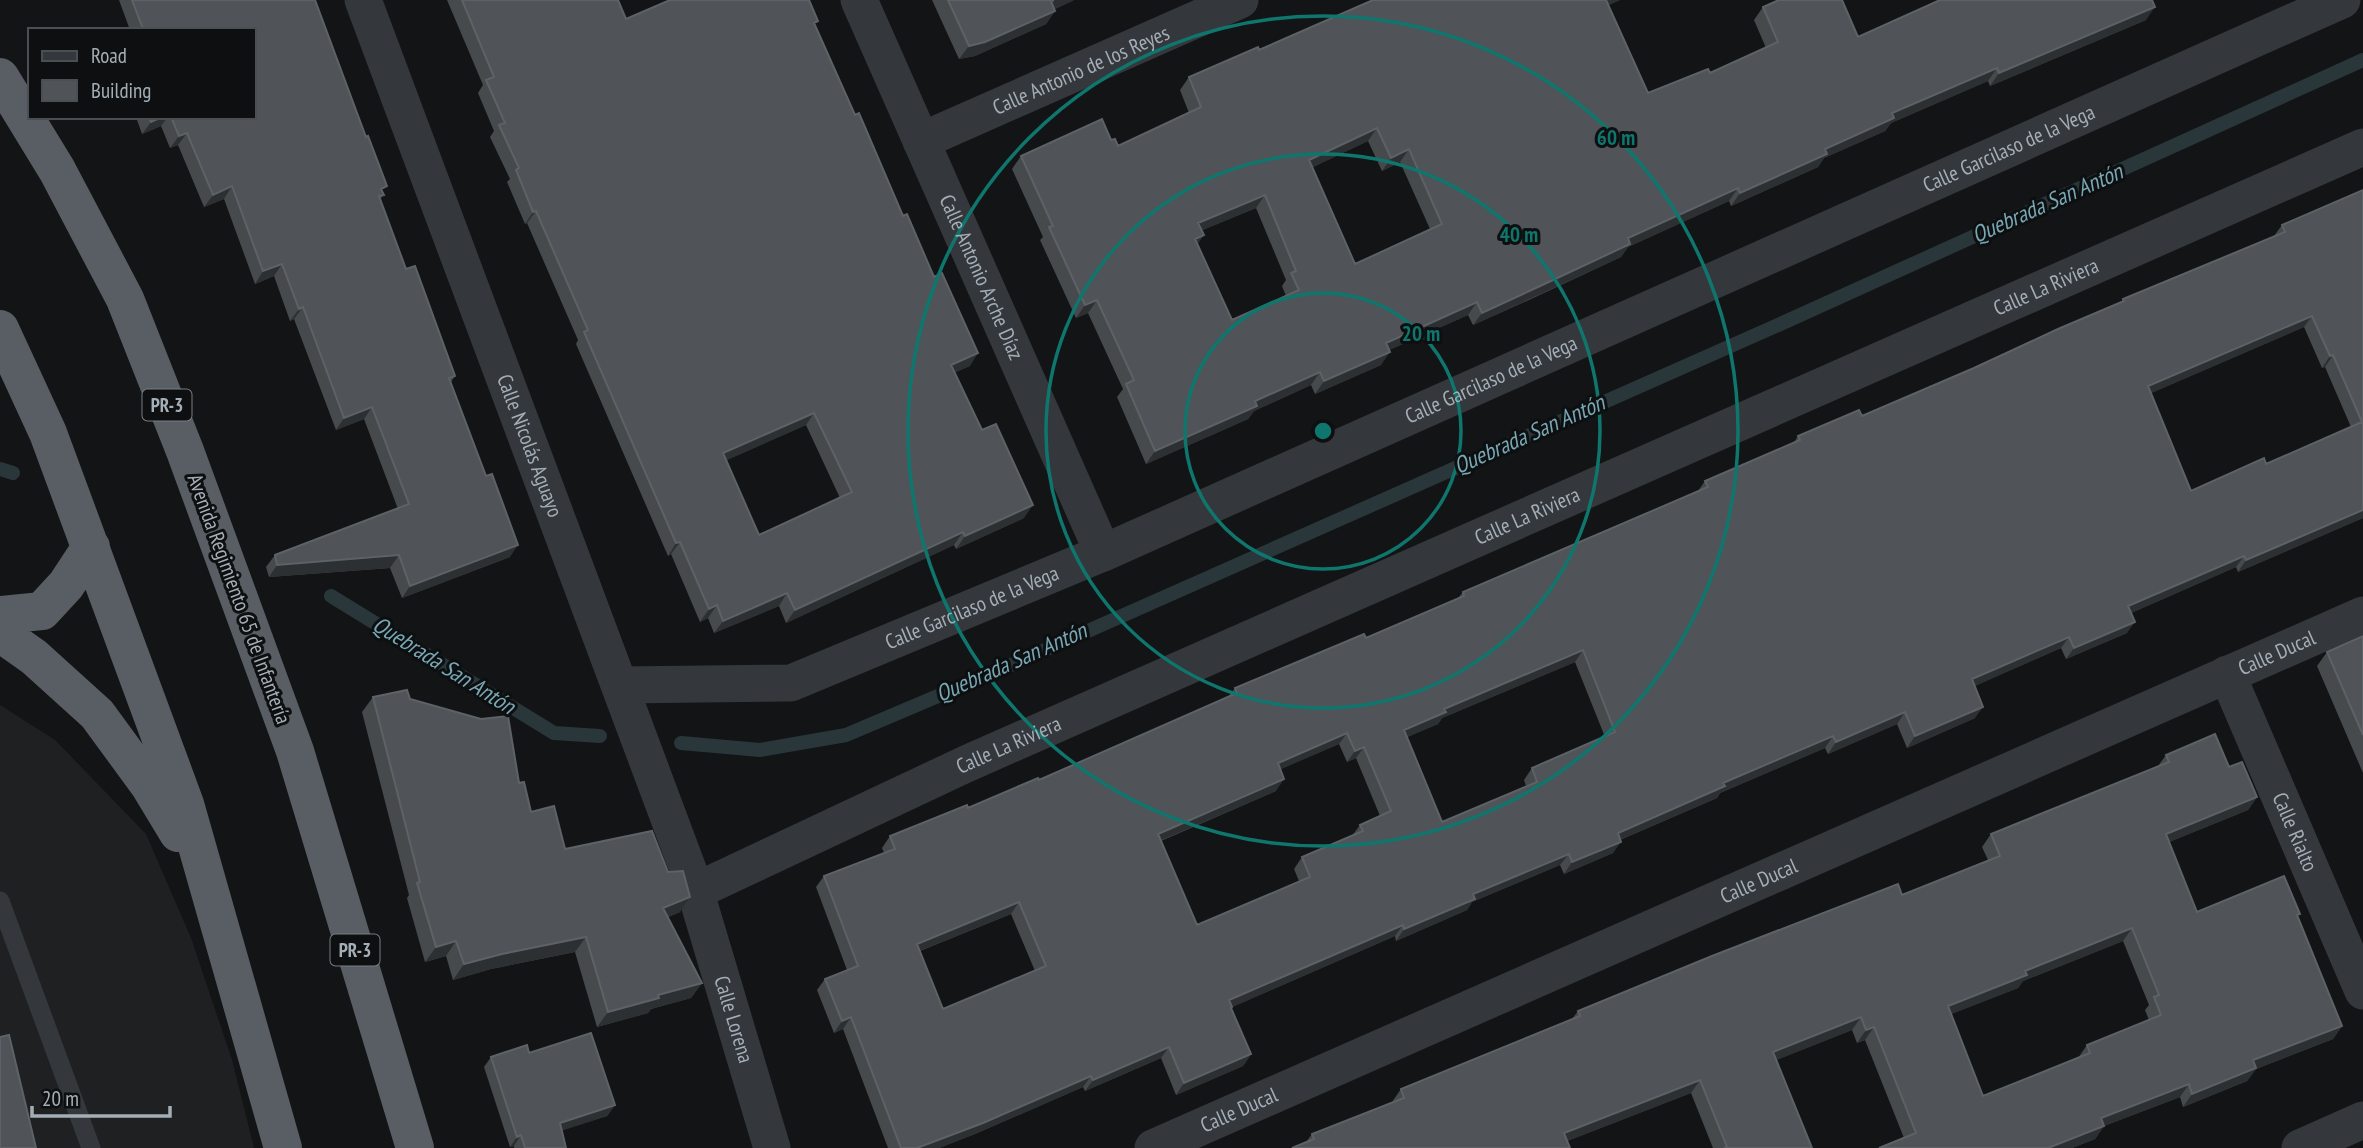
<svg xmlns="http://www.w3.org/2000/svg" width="2363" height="1148" font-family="'PT Sans Narrow',sans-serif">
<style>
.built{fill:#1f2022}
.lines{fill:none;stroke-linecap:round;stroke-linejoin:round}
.stream{stroke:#29373a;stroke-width:14}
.service{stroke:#34373b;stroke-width:19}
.minor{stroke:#34373b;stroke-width:37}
.trunk{stroke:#585e63;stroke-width:38}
.wall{fill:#464a4d;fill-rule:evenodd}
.shaded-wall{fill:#2d3032}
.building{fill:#505458;stroke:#5d6267;stroke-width:2;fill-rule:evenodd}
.ring{fill:none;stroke:#0f766e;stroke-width:3.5}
.labels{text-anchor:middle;stroke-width:6;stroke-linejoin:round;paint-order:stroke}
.shield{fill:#0e0f10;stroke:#777e85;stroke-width:2}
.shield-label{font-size:19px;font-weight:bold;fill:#a4aeb7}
.street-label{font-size:21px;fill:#a4aeb7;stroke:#0e0f10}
.water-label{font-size:23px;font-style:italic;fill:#78a8b5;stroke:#0e0f10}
.centre{fill:#0f766e;stroke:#0e0f10;stroke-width:3.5}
.ring-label{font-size:21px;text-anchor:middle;font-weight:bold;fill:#0f766e;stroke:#0e0f10;stroke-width:6;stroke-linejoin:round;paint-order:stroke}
</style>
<rect width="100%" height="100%" fill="#131415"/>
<path class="built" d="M0 705 55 740 146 834 191 938 232 1060 254 1148H0Z"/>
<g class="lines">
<path class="stream" d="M0 469 13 473
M331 596 554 733 600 736
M681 743 760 750 846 735 1011 665 1787 321 2363 60"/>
<path class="service" d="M0 901 91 1148"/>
<g class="minor">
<path id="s1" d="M363 0 692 880 772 1148"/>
<path id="s2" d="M859 0 1103 553"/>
<path id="s3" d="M921 141 1240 0"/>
<path id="s4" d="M2227 674 2363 991"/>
<path id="s5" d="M621 685 791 683 1103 553 2342 0"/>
<path id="s6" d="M696 891 966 764 2363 147"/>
<path id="s7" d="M1153 1148 2363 615"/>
<path d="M2300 1148 2363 1120"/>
</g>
<path class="trunk" d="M0 77 57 170 125 299 185 451 295 751 415 1148
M0 329 48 433 185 804 283 1148
M0 615 42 611 66 585 91 547
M0 633 34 657 97 714 149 785 178 833"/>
</g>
<path class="wall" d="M119 0H315L384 195 380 199 406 269 455 376 451 382 510 557 402 598 390 568 269 577 266 567 275 555 398 509 364 419 336 430 294 319 290 321 274 276 255 284 224 199 204 207 178 145 170 148 161 126 142 134 136 117H254V30H130Z
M447 0H618L626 19 815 26 855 115 903 216 970 366 955 372 1024 518 956 549 954 545 786 623 779 606 714 633 708 618 700 622 671 554 668 556 576 344 578 340 527 223 525 224 507 182 510 179 490 137 494 131 478 93 483 85ZM806 425 840 498 759 535 726 460Z
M932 0H1074L1055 9V11L1046 24 975 56 959 59Z
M1373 0H1620L1608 5 1648 93 1710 73 1766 48 1754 20 1763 7 1777 0H1842L1858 37 2146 20 1990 86 1988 81 1891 123 1885 131 1824 158 1818 167 1731 206 1729 201 1628 247 1621 257 1529 300 1473 325 1468 315 1389 350 1381 365 1315 394 1311 385 1254 411 1248 419 1146 464 1117 397 1123 389 1088 313 1076 318 1040 240 1043 237 1012 169 1021 156 1111 140 1118 146 1189 113 1180 90 1189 77 1259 50ZM1368 141 1382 171 1400 162 1430 229 1355 264 1313 167ZM1256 208 1286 280 1282 286 1286 296 1232 320 1197 244 1202 230Z
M2363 190V518L2238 572 2236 567 2131 613 2127 633 2066 659 2061 648 1974 686 1975 718 1907 748 1897 724 1828 754 1825 748 1720 793 1717 798 1620 840 1613 853 1564 874 1560 865 1472 902 1467 910 1396 941 1395 936 1232 1007 1231 1009 1251 1054 1243 1066 1176 1095 1161 1058 1085 1091 1083 1087 975 1134 939 1148H888L843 1029 834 1033 817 990 825 979 847 970 816 887 824 876 884 853 882 848 890 836 968 808 1039 780 1229 696 1235 688 1366 638 1458 598 1463 592 1698 491 1705 481 1793 444 1798 436 1862 416 1974 368 2121 302 2123 299 2274 236 2282 225ZM2304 327 2322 368 2325 367 2351 427 2266 464 2191 491 2151 393ZM1575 662 1605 737 1532 768 1524 780 1526 786 1442 822 1407 737 1438 724 1442 718ZM1339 744 1347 762 1356 758 1380 816 1360 825 1352 836 1302 857 1294 869 1299 881 1197 925 1161 841 1276 791 1280 769ZM1011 914 1035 971 943 1009 920 951Z
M2363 636V773L2317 666 2327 652Z
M373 697 410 699 519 783 531 812 565 849 680 912 668 917 702 983 691 998 651 1009 648 1013 597 1027 575 952 491 969 453 980 446 956 425 962 407 898 409 895 362 712Z
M2166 755 2229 767 2257 797 2248 810 2169 842 2197 912 2298 917 2342 1026 2333 1039 2256 1069 2247 1081 2183 1107 2180 1097 2104 1126 2095 1139 2072 1148H1879L1904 1138 1865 1040 1857 1043 1852 1030 1776 1060 1812 1148H1713L1691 1093 1567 1141 1306 1142 1312 1134 1392 1102 1401 1089 1572 1019 1578 1011 1902 895 1988 860 1982 847 1991 834 2158 766ZM2123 941 2149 1005 2145 1010 2149 1020 2087 1045 2078 1058 1983 1096 1951 1014 2018 988 2023 981Z
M529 1053 615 1105 607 1116 562 1130 566 1148H514V1146L510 1147 484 1067 491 1057Z"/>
<path class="shaded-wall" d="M1054 0H1074L1042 15 1051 1Z
M1603 0H1620L1596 11Z
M2155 7 2146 20 1990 86 1999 73Z
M1055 11 1046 24 975 56 959 59 969 46Z
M1997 68 1988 81 1891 123 1885 131 1824 158 1818 167 1731 206 1740 193 1892 113Z
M162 117H168L161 126 142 134 151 122Z
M1377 128 1368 141 1300 173 1309 160Z
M187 133 178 145 170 148 179 136Z
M1409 149 1400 162 1382 171 1391 158Z
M232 186 224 199 204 207 213 195Z
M1738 188 1729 201 1628 247 1621 257 1473 325 1482 313 1628 238Z
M1265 195 1256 208 1189 236 1198 223Z
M536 211 527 223 525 224 533 212Z
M1204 235 1195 248V239Z
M282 264 274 276 255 284 263 271Z
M1097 300 1088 313 1076 318 1085 305Z
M1477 302 1468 315 1376 356 1386 343Z
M303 307 294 319 290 321 299 309Z
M2312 316 2304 327 2140 398 2148 386Z
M1390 352 1381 365 1315 394 1324 381Z
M978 353 970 366 943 378 951 365Z
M2333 355 2325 367 2322 368 2330 356Z
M1320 372 1311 385 1254 411 1248 419 1146 464 1155 451 1255 401Z
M372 407 364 419 336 430 344 418Z
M814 413 806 425 714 466 723 453Z
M1033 505 1024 518 956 549 965 536Z
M2363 510V518L2238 572 2246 560Z
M963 532 954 545 786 623 795 610Z
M680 542 671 554 668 556 676 543Z
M518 545 510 557 402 598 410 586Z
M399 555 390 568 269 577 277 565Z
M2244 556 2236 567 2120 618 2128 606Z
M787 593 779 606 714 633 723 621Z
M717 605 708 618 700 622 709 609Z
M2135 622 2127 633 2066 659 2074 648Z
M2069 637 2061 648 1964 691 1972 679Z
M1583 650 1575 662 1442 718 1438 724 1396 742 1404 730 1444 709Z
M1983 707 1975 718 1907 748 1915 736Z
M1905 712 1897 724 1828 754 1836 742Z
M1347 733 1339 744 1270 774 1278 763Z
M1833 736 1825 748 1720 793 1717 798 1610 844 1618 833 1723 783Z
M1364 747 1356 758 1347 762 1355 751Z
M1284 779 1276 791 1150 845 1158 834Z
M2257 797 2248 810 2157 847 2166 834Z
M1621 842 1613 853 1564 874 1572 862Z
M1569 854 1560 865 1472 902 1467 910 1396 941 1404 929 1473 894Z
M690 897 680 912 652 924 663 908Z
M1019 902 1011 914 909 955 917 944Z
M1403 925 1395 936 1221 1012 1229 1000Z
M2132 928 2123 941 2023 981 2018 988 1939 1019 1948 1006 2025 971Z
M586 937 575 952 491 969 453 980 464 964 502 954Z
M456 941 446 956 425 962 436 947Z
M702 983 691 998 651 1009 648 1013 597 1027 608 1012 658 995Z
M851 1017 843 1029 834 1033 842 1021Z
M1861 1017 1852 1030 1764 1065 1773 1052Z
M2342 1026 2333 1039 2256 1069 2247 1081 2183 1107 2192 1094 2253 1060Z
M1874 1027 1865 1040 1857 1043 1866 1030Z
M1169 1047 1161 1058 1085 1091 1093 1080Z
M1251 1054 1243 1066 1176 1095 1184 1083Z
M1091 1076 1083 1087 975 1134 939 1148H917Z
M1700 1080 1691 1093 1555 1146 1564 1133Z
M2189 1084 2180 1097 2104 1126 2095 1139 2072 1148H2048L2101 1118Z
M615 1105 607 1116 552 1134 560 1123Z
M521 1135 514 1146 510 1147 517 1137Z"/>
<path class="building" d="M132 0H315L366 137 368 136 387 186 381 189 384 195 379 196 406 269 415 266 455 376 449 378 486 476 492 474 518 545 410 586 399 555 277 565 275 555 409 504 372 407 344 418 303 307 299 309 282 264 263 271 232 186 213 195 187 133 179 136 171 117H254V30H141L143 29Z
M462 0H618L626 19 670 0H809L818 21 814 23 855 115 859 113 903 216 907 214 934 277 942 273 978 353 951 365 982 430 996 424 1033 505 965 536 963 532 795 610 787 593 723 621 717 605 709 609 680 542 676 543 584 332 588 330 536 211 533 212 516 170 519 168 499 125 505 123 486 80 494 77ZM814 413 852 492 759 535 723 453Z
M948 0H1054L1051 1 1055 11 985 42 969 46Z
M1373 0H1606L1648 93 1708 69 1710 73 1778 42 1763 7 1779 0H1842L1858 37 1940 0H2152L2155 7 1999 73 1997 68 1892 113 1894 118 1825 149 1827 154 1740 193 1738 188 1628 238 1630 244 1538 287 1482 313 1477 302 1386 343 1390 352 1324 381 1320 372 1255 401 1257 406 1155 451 1126 384 1134 380 1097 300 1085 305 1049 227 1053 226 1021 156 1102 119 1111 140 1115 139 1118 146 1201 107 1189 77 1258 47 1259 50ZM1377 128 1391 158 1409 149 1442 224 1355 264 1309 160ZM1265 195 1296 271 1291 273 1299 290 1232 320 1195 239 1204 235 1198 223Z
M149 117H162L151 122Z
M2363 190V510L2246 560 2244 556 2128 606 2135 622 2074 648 2069 637 1972 679 1983 707 1915 736 1905 712 1836 742 1833 736 1723 783 1725 786 1618 833 1621 842 1572 862 1569 854 1473 894 1475 899 1404 929 1403 925 1229 1000 1232 1007 1231 1008 1251 1054 1184 1083 1169 1047 1093 1080 1091 1076 983 1123 917 1148H901L851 1017 842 1021 825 979 858 966 824 876 895 849 890 836 967 805 968 808 1038 778 1039 780 1237 693 1235 688 1364 634 1366 638 1464 596 1463 592 1708 487 1705 481 1800 440 1798 436 1859 410 1862 416 1974 368 2058 329 2124 301 2123 299 2285 232 2282 225ZM2312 316 2330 356 2333 355 2362 422 2266 464 2264 458 2191 491 2148 386ZM1583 650 1615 732 1532 768 1537 782 1442 822 1404 730 1446 712 1444 709ZM1347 733 1355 751 1364 747 1391 811 1360 825 1363 831 1302 857 1310 877 1197 925 1158 834 1284 779 1278 763ZM1019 902 1046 966 943 1009 917 944Z
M2363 636V735L2327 652Z
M407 690 410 699 481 719 508 716 519 783 524 782 531 812 554 806 565 849 652 831 668 872 683 871 690 897 663 908 702 983 658 995 659 998 608 1012 586 937 502 954 464 964 456 941 436 947 417 883 420 882 373 697Z
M2215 734 2229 767 2242 762 2257 797 2166 834 2197 912 2284 876 2300 914 2297 915 2342 1026 2253 1060 2256 1068 2192 1094 2189 1084 2101 1118 2104 1126 2048 1148H1879L1916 1133 1874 1027 1866 1030 1861 1017 1773 1052 1812 1148H1724L1727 1147 1700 1080 1564 1133 1570 1148H1292L1314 1139 1312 1134 1404 1098 1401 1089 1580 1016 1578 1011 1712 956 1898 884 1902 895 2000 856 1991 834 2169 762 2166 755ZM2132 928 2159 995 2154 997 2161 1015 2087 1045 2090 1053 1983 1096 1948 1006 2027 975 2025 971Z
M591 1033 615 1105 560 1123 566 1148H525L521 1135 517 1137 491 1057 527 1045 529 1053Z
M9 1035 36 1148H0V1037Z"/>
<g class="ring">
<circle cx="1323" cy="431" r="138"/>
<circle cx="1323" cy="431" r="277"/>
<circle cx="1323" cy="431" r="415"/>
</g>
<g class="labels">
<g class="shield">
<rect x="142.5" y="389.5" width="49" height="31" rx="5"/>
<rect x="330.5" y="934.5" width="49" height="31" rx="5"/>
</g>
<g class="shield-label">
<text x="167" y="412">PR-3</text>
<text x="355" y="957">PR-3</text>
</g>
<g class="street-label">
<text dy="7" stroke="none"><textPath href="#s3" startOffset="175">Calle Antonio de los Reyes</textPath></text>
<text dy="7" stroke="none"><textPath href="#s5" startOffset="1500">Calle Garcilaso de la Vega</textPath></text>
<text dy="7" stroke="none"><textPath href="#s2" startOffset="303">Calle Antonio Arche Díaz</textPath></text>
<text dy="7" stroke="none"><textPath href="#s6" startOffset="1479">Calle La Riviera</textPath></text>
<text dy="7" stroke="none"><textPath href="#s5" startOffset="933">Calle Garcilaso de la Vega</textPath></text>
<text dy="7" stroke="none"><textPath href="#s1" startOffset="476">Calle Nicolás Aguayo</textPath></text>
<text dy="7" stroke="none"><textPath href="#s6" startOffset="912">Calle La Riviera</textPath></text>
<text transform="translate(239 599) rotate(70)" y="7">Avenida Regimiento 65 de Infantería</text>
<text dy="7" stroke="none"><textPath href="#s5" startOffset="366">Calle Garcilaso de la Vega</textPath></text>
<text dy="7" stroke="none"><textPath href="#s7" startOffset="1228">Calle Ducal</textPath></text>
<text dy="7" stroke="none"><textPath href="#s6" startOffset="345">Calle La Riviera</textPath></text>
<text dy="7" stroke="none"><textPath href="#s4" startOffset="172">Calle Rialto</textPath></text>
<text dy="7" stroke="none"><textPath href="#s7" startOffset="662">Calle Ducal</textPath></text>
<text dy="7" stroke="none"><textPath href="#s1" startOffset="1085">Calle Lorena</textPath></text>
<text dy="7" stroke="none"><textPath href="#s7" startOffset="94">Calle Ducal</textPath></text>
</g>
<g class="water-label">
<text transform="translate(2047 203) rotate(-24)" y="8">Quebrada San Antón</text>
<text transform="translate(1529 434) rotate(-24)" y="8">Quebrada San Antón</text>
<text transform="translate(1011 662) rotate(-24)" y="8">Quebrada San Antón</text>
<text transform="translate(444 665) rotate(32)" y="8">Quebrada San Antón</text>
</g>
</g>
<circle cx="1323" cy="431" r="10" class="centre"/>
<g class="ring-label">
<text x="1616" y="145">60 m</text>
<text x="1519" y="242">40 m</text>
<text x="1421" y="341">20 m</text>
</g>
<rect x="28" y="28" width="228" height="91" fill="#0e0f10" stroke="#4a4f53" stroke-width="2"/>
<rect x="42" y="51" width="35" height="10" fill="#34373b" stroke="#4a4f53" stroke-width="2"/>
<text x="91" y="63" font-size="21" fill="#a4aeb7">Road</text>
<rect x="42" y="80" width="35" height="21" fill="#505458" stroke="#4a4f53" stroke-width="2"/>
<text x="91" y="98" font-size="21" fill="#a4aeb7">Building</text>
<path d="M32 1106v10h138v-10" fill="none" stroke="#a4aeb7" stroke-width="3.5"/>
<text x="42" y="1106" font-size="21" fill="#a4aeb7" stroke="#0e0f10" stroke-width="5" paint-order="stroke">20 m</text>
</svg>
